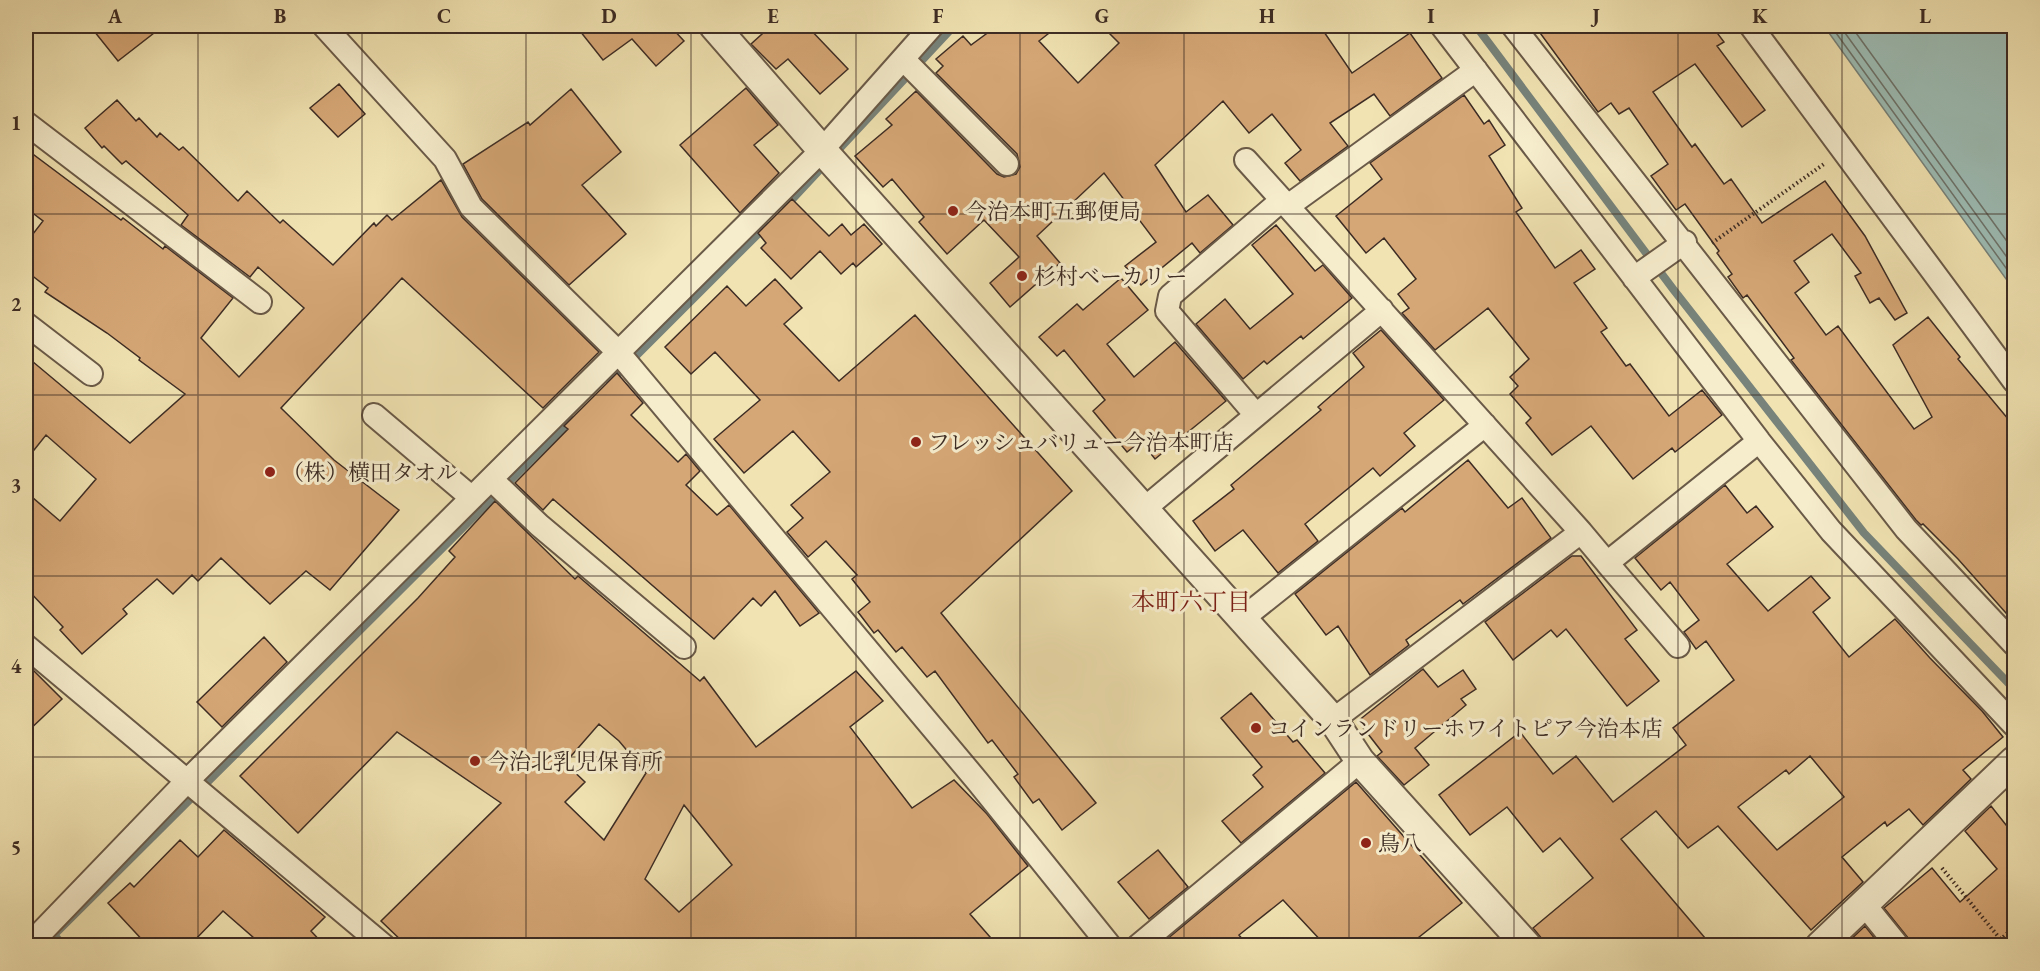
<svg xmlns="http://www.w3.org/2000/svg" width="2040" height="971" font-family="'EB Garamond','Noto Serif JP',serif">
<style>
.water{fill:#9dbdb5;stroke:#77837b;stroke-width:1.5}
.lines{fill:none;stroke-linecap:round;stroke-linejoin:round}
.shore{stroke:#6d746c;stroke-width:1.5}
.stream{stroke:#77837b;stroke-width:8}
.building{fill:#d6a776;stroke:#3d2c24;stroke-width:1.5;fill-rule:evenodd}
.minor-casing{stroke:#6a5a48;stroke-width:26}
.tertiary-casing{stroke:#6a5a48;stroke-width:32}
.path{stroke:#3d2c24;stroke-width:4;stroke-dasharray:1.5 3;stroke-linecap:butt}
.minor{stroke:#f6edcd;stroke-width:22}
.tertiary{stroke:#f6edcd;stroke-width:28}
.grid{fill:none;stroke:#3d2c24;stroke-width:1.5;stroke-opacity:0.55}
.poi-dot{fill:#8f2418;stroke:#f6edcd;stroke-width:2}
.labels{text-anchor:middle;stroke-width:6;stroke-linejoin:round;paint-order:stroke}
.poi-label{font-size:22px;fill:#3d2c24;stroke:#f6edcd;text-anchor:start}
.neighbourhood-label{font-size:24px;fill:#7a1f14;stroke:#f6edcd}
.neatline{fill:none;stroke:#3d2c24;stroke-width:2}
.grid-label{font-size:20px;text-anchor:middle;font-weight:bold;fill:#3d2c24}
</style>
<rect width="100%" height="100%" fill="#f1e3b2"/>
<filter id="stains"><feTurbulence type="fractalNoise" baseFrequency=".00333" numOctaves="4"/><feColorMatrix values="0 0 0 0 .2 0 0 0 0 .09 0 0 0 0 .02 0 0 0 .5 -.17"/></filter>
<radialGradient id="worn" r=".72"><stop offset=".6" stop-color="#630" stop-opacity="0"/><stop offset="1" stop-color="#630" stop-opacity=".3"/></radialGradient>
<path class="water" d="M1824 26H2014V290Z"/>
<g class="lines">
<path class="shore" d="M1831 26 2014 279
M1840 26 2014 267
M1851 26 2014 251"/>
<path class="stream" d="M1476 26 1673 289 1864 533 2014 689
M786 206 954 26
M610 382 766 226
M64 946 54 935 571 420"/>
</g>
<path class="building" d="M90 26H163L118 61Z
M576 26H670L684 41 656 66 632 39 603 60Z
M771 26H807L848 69 820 94 788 59 776 69 751 44Z
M997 26H1058L1039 41 1078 83 1119 43 1102 26H1320L1352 73 1410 33 1442 78 1390 116 1374 94 1330 123 1348 146 1300 181 1285 163 1301 150 1272 114 1249 133 1223 101 1155 165 1186 212 1208 195 1233 225 1200 253 1192 243 1141 285 1125 266 1156 242 1104 173 1037 236 1060 263 1010 307 990 283 1019 257 984 220 947 254 919 222 924 217 892 179 883 187 855 156 892 125 886 119 916 91 997 174 1004 177 1016 174 1020 167 1017 154 936 73 943 66 936 59 963 36 971 45Z
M1535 26H1712L1724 42 1717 46 1765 110 1742 127 1695 64 1653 92 1692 147 1695 144 1724 184 1731 179 1762 223 1825 181 1865 236 1907 313 1895 320 1879 298 1870 303 1855 276 1861 273 1832 234 1794 261 1809 282 1795 293 1826 335 1838 326 1914 429 1932 417 1893 345 1928 317 1960 357 1958 359 2014 426V622L1958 559 1923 524 1921 525 1916 520 1791 360 1794 358 1747 295 1743 298 1728 277 1732 274 1717 253 1719 251 1685 204 1676 210 1651 176 1668 164 1629 108 1619 114 1611 103 1598 112Z
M339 84 365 114 338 137 310 108Z
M746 88 778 125 754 145 779 173 740 213 680 145Z
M571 89 621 152 582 185 626 234 569 285 482 199 463 164 528 122 530 125Z
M1464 95 1484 124 1489 120 1505 145 1489 156 1522 208 1516 212 1555 268 1581 250 1595 269 1574 283 1607 328 1601 332 1626 366 1630 364 1669 416 1702 390 1722 415 1675 452 1672 448 1633 479 1591 426 1552 455 1526 423 1531 418 1510 394 1518 386 1510 377 1529 359 1488 308 1435 350 1402 313 1409 308 1398 294 1416 279 1384 238 1366 253 1336 216 1382 179 1370 163Z
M117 100 136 121 139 118 157 137 160 133 179 150 183 147 238 201 247 191 280 223 283 220 333 265 374 223 376 226 387 215 392 220 441 180 462 217 599 352 543 408 402 278 281 408 334 460 399 510 330 590 306 571 270 604 221 558 198 581 192 575 173 594 157 579 123 609 127 614 82 654 60 630 63 627 26 588V492L60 521 96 479 46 435 26 460V356L130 443 185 394 139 360 140 358 107 333 45 292 48 288 26 271V243L43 221 26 208V149L121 220 123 218 163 249 165 246 233 298 201 338 239 377 304 308 258 267 250 277 181 225 188 215 126 161 122 164 104 146 102 148 85 128Z
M792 199 829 236 842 224 851 235 864 224 882 244 856 267 853 263 841 274 820 251 791 279 761 248 766 243 758 233Z
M1276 225 1315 271 1323 265 1352 298 1303 339 1301 336 1267 364 1264 361 1243 379 1196 324 1225 299 1250 329 1293 294 1252 245Z
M1121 278 1148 310 1107 344 1134 377 1175 342 1226 401 1155 459 1141 441 1127 452 1093 411 1105 400 1064 350 1057 356 1039 337 1077 304 1083 310Z
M775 279 802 308 784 324 839 381 915 315 1072 491 941 613 1096 803 1062 830 1039 799 1033 803 1014 777 1018 774 992 740 988 743 935 671 927 677 902 647 896 652 878 630 874 633 858 612 870 602 852 579 857 575 826 541 808 557 787 532 803 518 791 505 830 472 793 431 744 473 714 439 760 400 715 352 691 374 665 347 727 286 746 306Z
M1381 330 1444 400 1404 433 1415 446 1380 476 1373 468 1305 524 1318 541 1278 573 1243 530 1215 551 1193 521 1234 489 1231 485 1321 410 1318 407 1364 367 1353 353Z
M617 373 643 403 631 415 678 462 686 454 700 471 686 485 717 515 729 505 819 613 800 626 775 591 761 606 753 598 714 639 553 499 543 510 515 483 568 429 564 426Z
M1468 460 1508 508 1522 498 1551 538 1463 604 1460 600 1406 640 1409 645 1370 675 1338 626 1326 635 1295 594 1402 508 1405 512Z
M1725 485 1747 513 1756 506 1773 527 1727 564 1768 611 1811 576 1830 598 1813 612 1849 657 1895 619 1930 658 1982 711 2003 737 1963 770 1971 779 1923 825 1909 809 1887 826 1885 822 1842 857 1863 882 1811 930 1718 826 1688 848 1656 811 1621 839 1711 945H1547L1533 928 1593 878 1560 838 1543 852 1507 807 1470 835 1439 795 1520 732 1553 774 1576 756 1613 802 1686 745 1673 728 1734 680 1706 641 1696 649 1684 632 1699 620 1670 582 1661 590 1635 558ZM1810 756 1844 797 1777 850 1738 807 1786 770 1789 774Z
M495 501 575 579 578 576 700 681 704 677 756 747 856 671 883 701 850 727 912 808 954 780 987 814 1028 866 970 914 997 945H406L381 921 501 803 397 732 298 833 240 776 418 598 455 557 449 551ZM599 724 619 741 646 773 604 840 565 802 585 782 565 763ZM684 805 732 865 679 912 645 879Z
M1572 556H1581L1637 630 1625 639 1659 681 1627 706 1566 629 1557 637 1551 630 1513 660 1485 622Z
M264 637 287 662 222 727 197 702Z
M26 663 62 699 26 733Z
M1423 669 1438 687 1463 670 1476 689 1461 699 1466 705 1415 748 1429 765 1404 785 1377 756 1382 752 1358 721Z
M1251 693 1293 742 1297 740 1325 773 1241 843 1222 821 1263 787 1253 775 1262 767 1221 718Z
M1356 782 1462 903 1409 945H1325L1283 900 1239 935 1247 945H1170L1166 940Z
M1991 806 2014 835V945H1911L1908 938 1884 908 1932 868 1960 902 1997 869 1965 831Z
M224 830 325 917 311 931 324 945H262L223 911 190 945H147L108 903 130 883 134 887 180 840 198 857Z
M1158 850 1188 887 1149 919 1118 882Z
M1865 926 1880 945H1847L1846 944Z"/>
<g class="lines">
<defs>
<path id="minor" d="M324 26 445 159 471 207 618 352 978 782 1110 946
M1442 26 1759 441 1831 531 2014 725
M1513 26 1906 529 2014 644
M1751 26 2014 381
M903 59 1007 164
M26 123 260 302
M1246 160 1581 532
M1288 206 1476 70
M1634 278 1685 242
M26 324 91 374
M374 415 472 498
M1256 415 1167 311 1170 296 1282 200
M491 479 539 525 684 647
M1144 509 1382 310
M1607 563 1678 646
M1242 619 1485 425
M26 646 384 946
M1333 720 1581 532 1607 563 1759 441
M1864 904 1898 946
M32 942 188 780 822 150 932 26
M1138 946 1360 761"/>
<path id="tertiary" d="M714 26 822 150 1333 720 1360 761 1527 946
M1820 946 2014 761"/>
</defs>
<use href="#minor" class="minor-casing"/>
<use href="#tertiary" class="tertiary-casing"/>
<path class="path" d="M1712 243 1824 164
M1942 868 2006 946
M2000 940 2014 927"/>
<use href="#minor" class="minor"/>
<use href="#tertiary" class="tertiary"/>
</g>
<path class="grid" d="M198 26V946M362 26V946M526 26V946M691 26V946M856 26V946M1020 26V946M1184 26V946M1349 26V946M1514 26V946M1678 26V946M1842 26V946M26 214H2014M26 395H2014M26 576H2014M26 757H2014"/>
<g class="poi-dot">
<circle cx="953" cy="211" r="6"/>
<circle cx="1022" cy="276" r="6"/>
<circle cx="916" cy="442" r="6"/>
<circle cx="270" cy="472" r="6"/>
<circle cx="1256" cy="728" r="6"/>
<circle cx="475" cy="761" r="6"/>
<circle cx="1366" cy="843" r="6"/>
</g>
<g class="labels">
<g class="poi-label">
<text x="965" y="219">今治本町五郵便局</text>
<text x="1034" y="284">杉村ベーカリー</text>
<text x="928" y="450">フレッシュバリュー今治本町店</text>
<text x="282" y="480">（株）横田タオル</text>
<text x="1268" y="736">コインランドリーホワイトピア今治本店</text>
<text x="487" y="769">今治北乳児保育所</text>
<text x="1378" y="851">鳥八</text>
</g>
<g class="neighbourhood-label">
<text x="1191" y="610">本町六丁目</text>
</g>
</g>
<rect width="2040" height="971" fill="none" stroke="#f1e3b2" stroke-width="66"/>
<rect x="33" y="33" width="1974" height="905" class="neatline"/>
<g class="grid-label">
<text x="115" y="23">A</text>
<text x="280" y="23">B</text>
<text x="444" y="23">C</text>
<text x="609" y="23">D</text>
<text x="773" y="23">E</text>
<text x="938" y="23">F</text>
<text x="1102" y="23">G</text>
<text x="1267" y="23">H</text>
<text x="1431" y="23">I</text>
<text x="1596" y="23">J</text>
<text x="1760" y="23">K</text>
<text x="1925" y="23">L</text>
<text x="16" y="130">1</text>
<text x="16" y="311">2</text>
<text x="16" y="492">3</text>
<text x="16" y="673">4</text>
<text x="16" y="854">5</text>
</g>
<rect width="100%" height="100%" filter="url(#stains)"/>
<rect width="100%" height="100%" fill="url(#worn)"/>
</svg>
